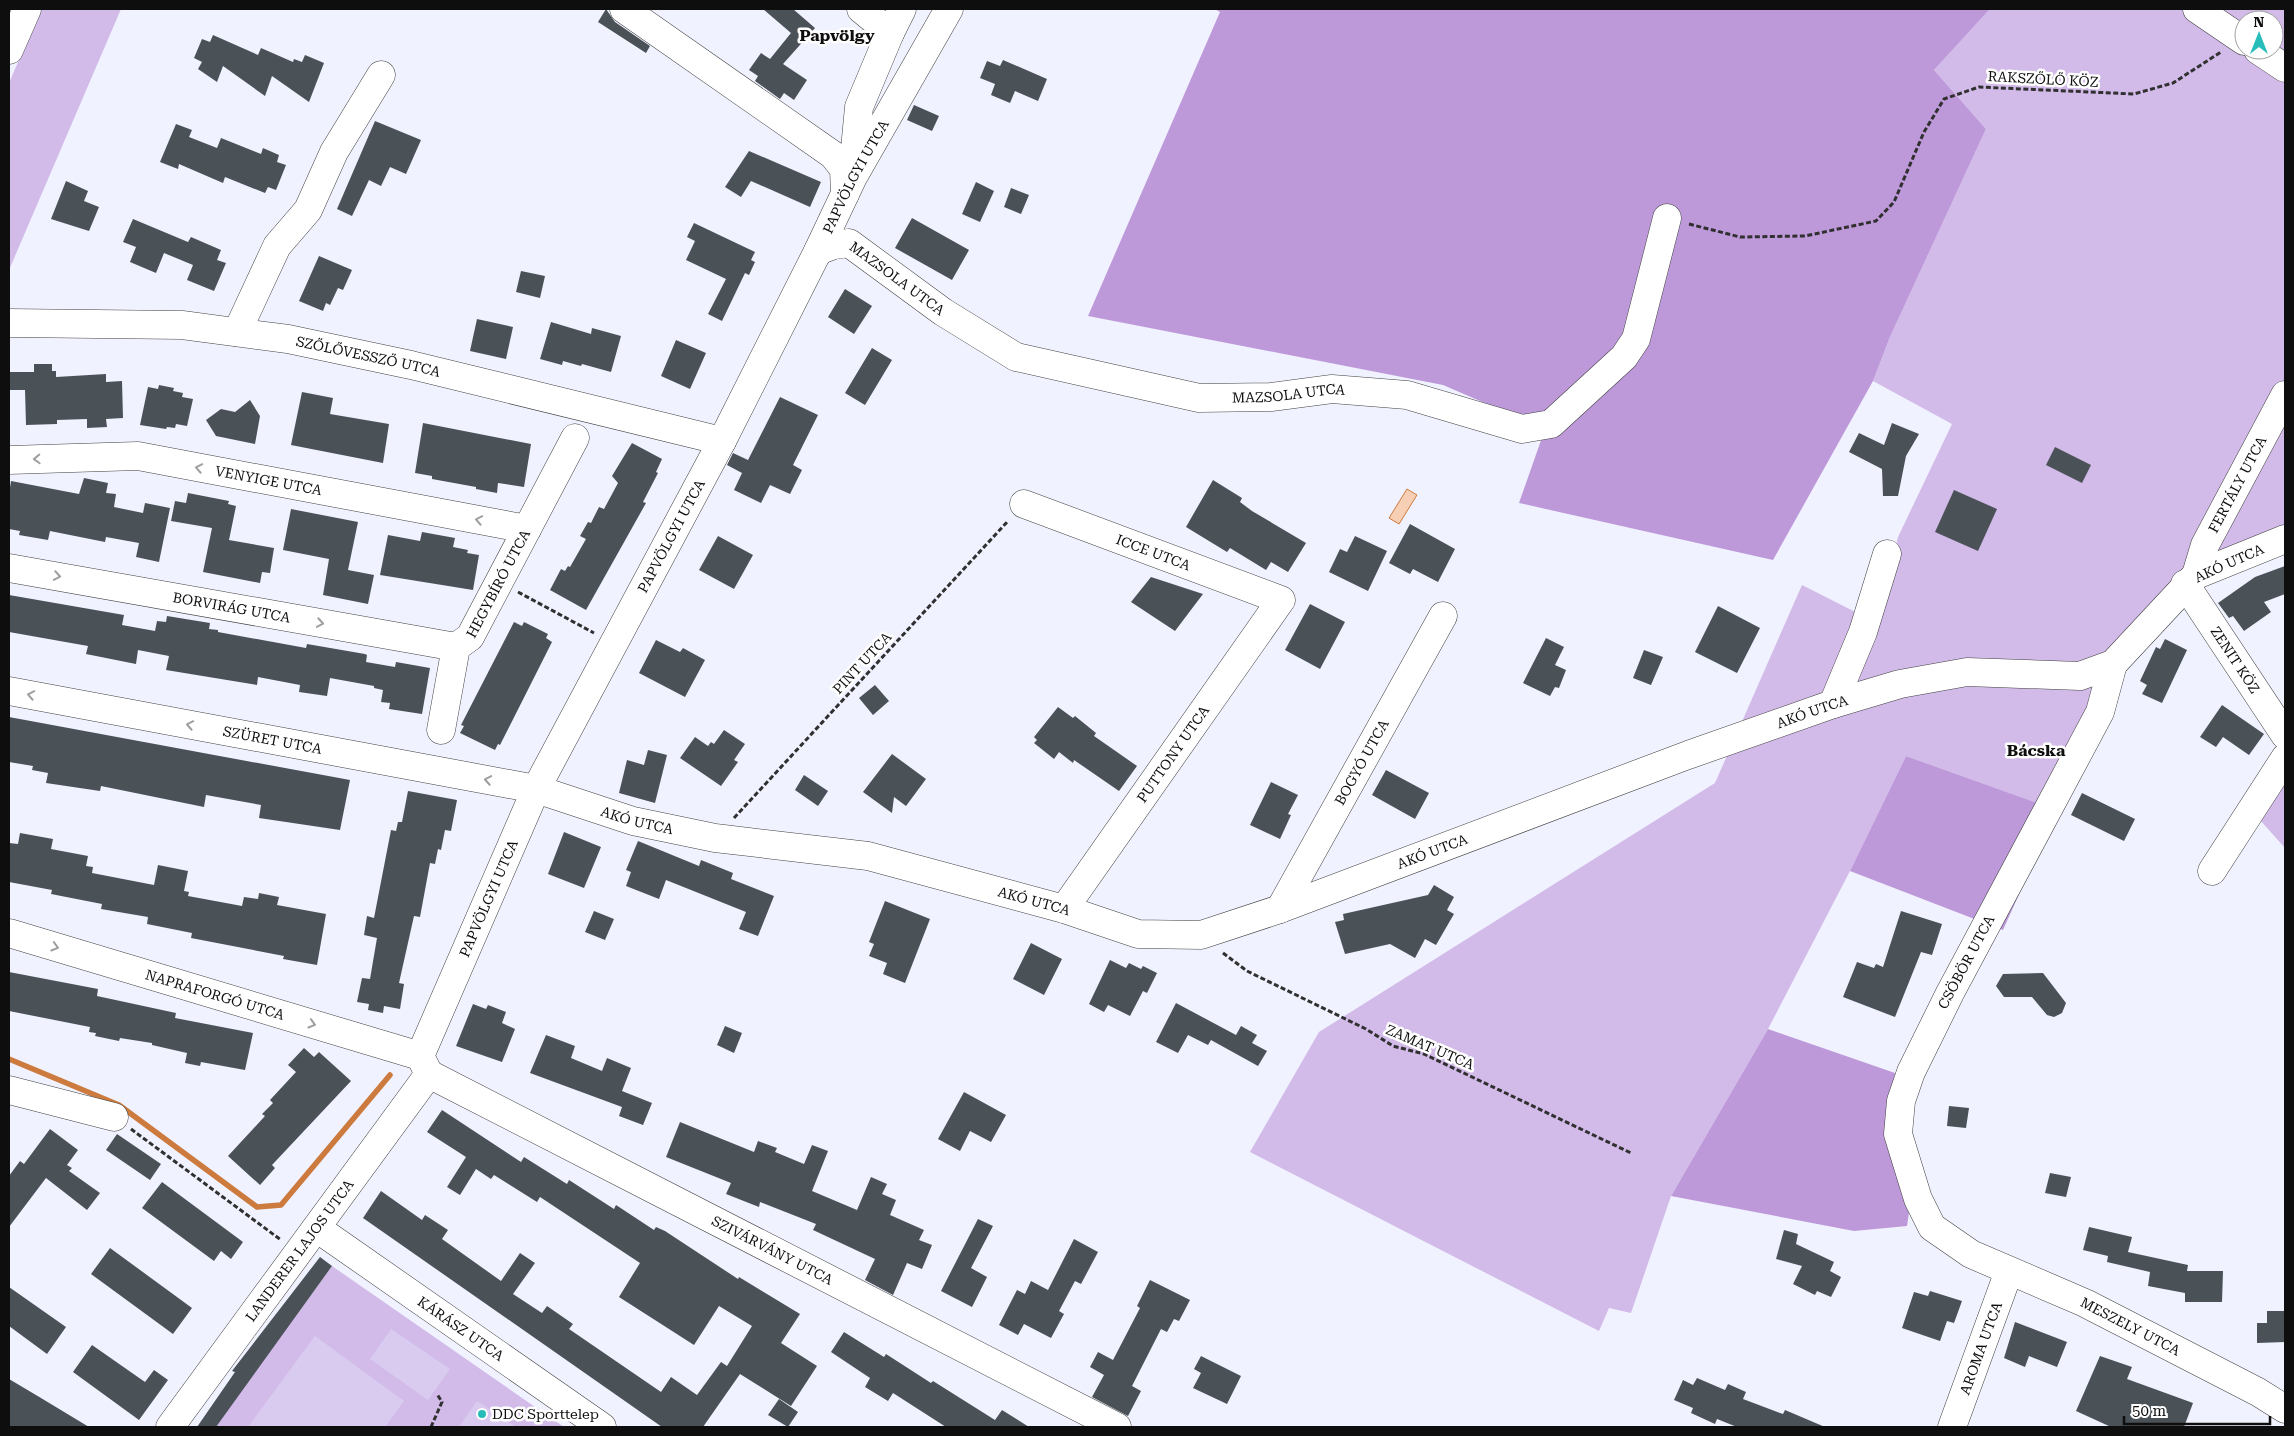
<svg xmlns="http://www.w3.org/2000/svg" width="2294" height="1436" font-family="'Roboto Serif',serif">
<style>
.green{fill:#d2bae9;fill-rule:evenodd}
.forest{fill:#be99da}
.pitch{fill:#d9cbf0}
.water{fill:#f6cfb5;stroke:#cc7a3d}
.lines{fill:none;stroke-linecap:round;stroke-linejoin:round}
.stream{stroke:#cc7a3d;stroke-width:5.5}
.building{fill:#4b5257}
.minor-casing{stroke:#414141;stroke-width:29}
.path{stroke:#303030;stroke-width:3;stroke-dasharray:5 2.5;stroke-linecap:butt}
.minor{stroke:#fff;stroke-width:28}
.oneway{stroke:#9f9f9f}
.poi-dot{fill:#27bdba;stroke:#fff;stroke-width:2}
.labels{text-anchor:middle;stroke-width:5;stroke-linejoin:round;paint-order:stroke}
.street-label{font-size:14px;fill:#0e0e0e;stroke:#fff}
.poi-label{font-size:14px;fill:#0e0e0e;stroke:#fff;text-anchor:start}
.quarter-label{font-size:16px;font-weight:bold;fill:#0e0e0e;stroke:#fff}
</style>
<rect width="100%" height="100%" fill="#f0f2ff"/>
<path class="green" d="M41 9H121L9 270V83Z
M1990 9H2285V551L2198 583 2120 673 2057 810 1906 756 1850 871 1768 1029 1671 1196 1631 1313 1609 1308 1599 1331 1250 1152 1319 1032 1715 783 1802 585 1877 623 1898 537 1952 424 1873 381 1890 337 1986 129 1934 70ZM2244 20H2274V50H2244Z
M2285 776V848L2260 820Z
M332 1266 564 1427H214Z"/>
<path class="forest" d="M1215 9H1990L1934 70 1986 129 1890 337 1873 381 1773 560 1519 503 1545 429 1443 385 1088 316 1220 12Z
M1906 756 2057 810 2003 930 1850 871Z
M1768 1029 1895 1073 1889 1128 1910 1205 1907 1226 1854 1231 1671 1196Z"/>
<path class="pitch" d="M391 1329 450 1369 428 1400 370 1359Z
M315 1336 404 1401 385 1427H248Z
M477 1401 516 1427H459Z"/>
<path class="water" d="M1407 489 1417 495 1399 524 1389 518Z"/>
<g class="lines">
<path class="stream" d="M9 1059 119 1105 257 1207 281 1205 390 1075"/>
</g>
<path class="building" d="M606 9 615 22 650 46 646 53 598 22Z
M763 9H793L815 28 783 64 807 80 794 100 784 93 780 99 755 81 758 76 749 70 761 53 770 59 791 33Z
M213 35 258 55 261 48 293 62 294 59 302 62 305 55 324 63 309 102 272 76 265 96 223 66 217 82 198 69 202 62 194 58 202 39 210 42Z
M1003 60 1047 79 1038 101 1015 91 1010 103 991 95 995 84 980 78 987 61 1000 66Z
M914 105 939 116 932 131 907 120Z
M375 121 421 140 406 174 390 167 381 186 369 180 352 216 337 209Z
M176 124 192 130 189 137 217 148 221 138 261 154 263 148 279 155 277 162 286 165 276 190 268 187 265 193 225 177 223 183 179 164 178 169 160 162Z
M749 151 821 182 810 207 751 181 741 197 725 187Z
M66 181 88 191 84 201 99 207 89 231 51 219Z
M976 182 994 191 980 222 962 214Z
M1011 188 1029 195 1021 214 1004 207Z
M912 218 969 250 952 280 895 248Z
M133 219 188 242 191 237 221 250 217 260 226 263 214 291 187 280 193 265 164 253 156 273 130 262 136 247 123 242Z
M694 223 755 252 751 260 755 262 749 275 745 273 722 321 708 314 726 279 686 260 695 241 687 237Z
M319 256 352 270 343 290 338 288 330 305 326 303 323 311 299 301Z
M521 271 545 276 540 298 516 292Z
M845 289 872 306 854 334 828 317Z
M477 319 513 327 506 359 470 351Z
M551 322 591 334 592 328 621 336 611 372 582 364 581 366 563 361 562 365 540 359Z
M676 340 706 353 690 389 661 376Z
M872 348 892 360 865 405 845 393Z
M34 364H52V371H56V377L106 374V382L122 381 123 418 106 419 107 427 87 428V419L57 420V424L26 425 25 390H9V372H34Z
M159 385 174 388 173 391 183 393 182 397 193 399 187 426 176 424 175 428 167 427 166 429 140 425 148 387 158 389Z
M302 392 333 398 330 414 389 424 383 463 291 445Z
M780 397 818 415 793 465 802 470 790 494 770 485 761 503 734 490 742 473 727 465 733 453 748 460Z
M250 400 260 416 255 444 216 436 206 420 221 409 235 412Z
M423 423 531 444 524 487 498 483 497 493 476 489V487L432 479V476L415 473Z
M1892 423 1919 434 1906 456 1898 496H1883L1882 469 1849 452 1859 433 1884 445Z
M632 443 662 459 656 472 658 473 643 502 646 503 586 610 550 590 561 569 565 571 568 566 570 567 586 539 580 536 588 522 591 523 599 507 604 509 618 483 612 476Z
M2055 447 2091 465 2082 483 2046 465Z
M84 478 108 483 106 493 116 494 114 507 143 513 145 503 170 508 159 562 136 557 139 543 106 537 105 542 50 531 48 540 19 535 20 531 9 529V494L11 481 79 494Z
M1213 480 1242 498 1240 502 1252 511 1306 543 1288 572 1271 562 1266 570 1230 548 1227 552 1186 527Z
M1954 490 1997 509 1978 551 1935 532Z
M188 493 229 501 228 504 236 506 229 540 274 548 270 573 262 572 260 583 203 572 212 528 171 521 175 501 186 503Z
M291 509 358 522 348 570 374 575 368 604 323 595 329 559 283 550Z
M1410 524 1455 549 1438 582 1413 569 1410 574 1389 563Z
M422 532 455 538 453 547 468 550 467 553 479 555 473 590 380 575 388 535 420 541Z
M718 536 753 555 734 589 699 570Z
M1355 536 1387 551 1368 591 1329 572 1340 549 1347 552Z
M2285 566V594L2264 602 2271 612 2244 631 2233 616 2229 618 2218 603 2255 577Z
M1151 577 1203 594 1175 631 1131 602Z
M9 595 124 615 122 625 155 631 157 621 166 622 167 616 210 623 209 629 218 630V632L306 648 307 644 365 654 367 655 366 662 395 667 396 662 430 668 422 714 389 709 390 703 381 702 383 690 374 688V686L330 678 327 696 299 692 300 685 258 677 257 685 166 670 169 656 138 650 136 664 86 654 88 646 9 632Z
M1310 604 1345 622 1320 669 1285 650Z
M1718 606 1760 628 1737 673 1695 652Z
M514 622 522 626 524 622 548 634 546 638 552 642 500 745 498 744 495 750 460 733 464 726 461 725Z
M1546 638 1564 647 1555 665 1566 670 1559 688 1555 687 1550 696 1523 683Z
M2165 639 2187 650 2162 703 2142 694 2147 685 2140 681 2156 647 2160 649Z
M656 640 680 652 683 648 705 660 685 697 639 673Z
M1644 650 1663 657 1651 685 1633 678Z
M875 685 889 701 873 715 859 698Z
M2222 705 2264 734 2249 755 2223 737 2216 747 2200 737Z
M1058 707 1073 718 1075 716 1096 733 1094 736 1137 766 1119 791 1074 760 1073 763 1059 752 1054 759 1034 743 1037 740 1034 737Z
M9 717 350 780 340 830 259 818 261 805 206 795 204 807 101 786 100 791 46 783 48 773 32 770 33 766 9 762Z
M724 730 745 744 734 760 738 762 721 786 680 758 695 737 708 746 711 742 714 744Z
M648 750 667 755 655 803 619 793 627 760 644 765Z
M892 754 926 779 906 806 894 797 892 813 863 792Z
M1386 770 1429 793 1415 819 1372 795Z
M804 775 828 791 818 806 795 790Z
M1271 782 1298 795 1288 814 1291 815 1280 839 1250 825Z
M408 791 457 800 451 831 445 830 441 850 438 849 435 864 430 863 420 917 414 916 399 983 404 984 400 1009 384 1006 383 1013 368 1010 369 1004 357 1002 362 978 370 979 377 938 364 935 367 916 374 918 391 830 396 831 398 822H402Z
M2082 793 2135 819 2124 841 2071 815Z
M564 832 601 847 584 888 548 874Z
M20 833 53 839 51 849 88 856 86 866 93 867 92 873 154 885 158 865 188 871 184 891 189 892 188 896 242 906 244 897 258 899 259 893 279 897 277 905 326 914 317 965 283 959 284 956 191 938 192 933 147 924 148 917 101 909 102 904 51 894 52 890 9 882V843L18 844Z
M638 841 699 866 701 860 733 873 731 879 774 896 758 936 739 929 746 912 666 880 659 899 626 886 631 872 626 870Z
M1434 885 1454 897 1447 910 1454 914 1436 945 1425 939 1415 958 1390 944 1345 954 1335 922 1344 920 1343 914 1428 895Z
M885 901 930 919 905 983 883 974 887 963 869 956 874 944 869 942Z
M594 911 614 919 605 940 585 932Z
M1901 911 1942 924 1932 955 1921 952 1895 1017 1843 997 1857 962 1874 968 1876 964 1883 967Z
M1031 943 1062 959 1044 995 1013 979Z
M1110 960 1126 968 1129 963 1141 969 1143 966 1157 973 1147 993 1143 991 1130 1016 1108 1005 1104 1012 1089 1004Z
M9 972 98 989 97 996 176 1013 175 1018 253 1033 245 1070 201 1062 200 1066 185 1063 187 1053 152 1045V1043L120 1038 119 1041 95 1036 96 1033 89 1032 90 1027 9 1011Z
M2043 973 2066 1003 2062 1013 2054 1017 2047 1015 2032 997H2004L1996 986 2003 974Z
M1176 1003 1236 1035 1241 1026 1257 1035 1252 1043 1267 1051 1258 1066 1211 1040 1208 1045 1188 1035 1178 1053 1156 1042Z
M473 1004 486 1009 488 1005 506 1012 502 1023 515 1029 502 1062 456 1046Z
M725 1026 742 1033 734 1053 717 1045Z
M546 1035 575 1046 571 1058 602 1071 607 1058 631 1068 622 1091 652 1103 643 1125 619 1116 622 1107 530 1073Z
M304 1048 314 1057 319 1052 351 1081 272 1165 275 1168 260 1185 228 1156 265 1116 262 1114 273 1103 270 1100 296 1072 288 1065Z
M964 1092 1006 1115 991 1142 970 1131 960 1151 938 1139Z
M1949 1106 1969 1108 1966 1128 1947 1126Z
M442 1110 521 1162 524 1157 567 1184 569 1180 614 1209 616 1205 654 1230 656 1227 665 1231 738 1279 739 1277 800 1314 781 1343 817 1366 791 1406 740 1374 703 1427H662L363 1218 381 1191 422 1220 425 1215 448 1230 442 1239 501 1281 520 1253 535 1263 513 1294 542 1313 547 1306 573 1324 569 1329 661 1392 671 1377 697 1395 721 1362 727 1366 752 1326 719 1306 694 1345 619 1297 640 1263 540 1197 537 1202 494 1175 491 1179 476 1169 460 1195 447 1187 466 1157 427 1132Z
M680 1122 754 1152 758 1141 777 1148 775 1152 804 1164 812 1145 828 1151 812 1191 857 1210 871 1177 887 1184 882 1194 896 1200 890 1215 924 1230 919 1240 932 1245 922 1269 907 1263 893 1295 865 1280 875 1259 813 1230 816 1224 760 1202 759 1207 726 1194 731 1183 666 1157Z
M50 1129 78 1150 67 1165 72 1168 69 1171 100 1193 87 1210 46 1178 9 1227V1176L20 1161 24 1164Z
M117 1134 161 1164 150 1180 106 1150Z
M2050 1173 2071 1177 2066 1197 2045 1193Z
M162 1182 243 1242 231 1259 221 1251 214 1261 142 1208Z
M978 1219 993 1226 971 1268 987 1277 972 1307 941 1291Z
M2089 1227 2132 1237 2128 1252 2188 1265 2187 1271H2223L2222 1302H2185V1293L2148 1286 2150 1272 2107 1262 2108 1256 2083 1250Z
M1784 1230 1798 1234 1796 1244 1834 1262 1830 1271 1841 1277 1831 1297 1817 1291 1815 1295 1793 1284 1802 1266 1776 1259Z
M1074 1239 1098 1252 1081 1284 1075 1281 1059 1311 1064 1314 1051 1338 1024 1324 1018 1335 999 1325 1017 1290 1025 1294 1031 1281 1048 1290Z
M110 1248 192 1308 173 1334 91 1274Z
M320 1257 332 1266 216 1427H197L235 1372 232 1371Z
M1150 1280 1190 1300 1179 1321 1174 1319 1167 1332 1161 1329 1132 1386 1141 1391 1128 1416 1092 1397 1104 1375 1090 1367 1098 1352 1113 1360 1140 1308 1137 1306Z
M9 1287 66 1327 47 1354 9 1326Z
M1930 1291 1962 1301 1954 1323 1947 1321 1940 1341 1902 1328 1914 1292 1928 1296Z
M2267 1311H2285V1342L2257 1343V1323H2267Z
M2015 1322 2067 1342 2057 1367 2029 1356 2025 1367 2004 1358Z
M844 1332 884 1357 886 1354 931 1383 933 1381 995 1420 1002 1410 1029 1427H946L893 1393 888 1401 865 1387 870 1378 831 1352Z
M92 1345 145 1382 154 1370 168 1380 139 1420 73 1372Z
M1201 1356 1241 1376 1227 1404 1193 1388 1201 1373 1194 1369Z
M2100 1356 2132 1367 2127 1379 2193 1403 2184 1427H2111L2076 1411Z
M1697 1378 1725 1390 1728 1384 1746 1392 1743 1399 1783 1414 1785 1410 1825 1427H1737L1717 1419 1715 1424 1691 1413 1693 1408 1674 1400 1683 1380 1693 1385Z
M9 1379 41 1398 89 1427H9Z
M779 1399 798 1412 788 1427 768 1415Z"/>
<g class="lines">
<defs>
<g id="minor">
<path d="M624 9 833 155 844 169 845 194"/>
<path d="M2197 9 2244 41"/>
<path d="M890 33 902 9"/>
<path d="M9 50 27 9"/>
<path d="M2258 50 2285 68"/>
<path d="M853 170 859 107 890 33 861 9"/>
<path id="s1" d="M818 251 834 245 849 243 943 312 1016 357 1199 398 1271 397 1332 389 1407 395 1522 429 1551 424 1624 357 1636 339 1667 218"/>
<path id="s2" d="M9 323 182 325 288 339 411 365 722 441"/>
<path d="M237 332 277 246 308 210 334 152 381 75"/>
<path id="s3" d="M9 460 138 456 527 529"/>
<path id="s4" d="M1024 504 1281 600 1064 909"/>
<path id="s5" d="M9 568 456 647"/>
<path id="s6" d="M2196 575 2205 545 2285 395"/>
<path id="s7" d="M2185 584 2285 735"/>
<path id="s8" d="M2113 664 2100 712 1950 993 1911 1072 1901 1101 1898 1134 1918 1199 1932 1227 1971 1254 2085 1303 2258 1392 2285 1409"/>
<path id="s9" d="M9 691 536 789 633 821 715 838 868 856 1064 909 1138 934 1201 935 1280 909 1688 755 1833 704 1900 684 1967 672 2080 676 2113 664 2196 575 2285 539"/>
<path d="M1833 704 1863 632 1887 554"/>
<path id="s10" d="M441 730 456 647 470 637 575 438"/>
<path d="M2212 871 2285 758"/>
<path id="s11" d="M1280 909 1443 616"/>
<path id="s12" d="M9 933 420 1056"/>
<path id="s13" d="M429 1074 420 1056 536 789 722 441 818 251 853 177 949 9"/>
<path id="s14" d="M429 1074 1117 1427"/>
<path d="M9 1090 114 1117"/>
<path id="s15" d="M318 1229 602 1427"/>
<path id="s16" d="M170 1427 429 1074"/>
<path id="s17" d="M1952 1427 2009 1271"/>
</g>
</defs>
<use href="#minor" class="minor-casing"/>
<path class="path" d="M1689 224 1740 237 1805 236 1876 221 1894 202 1924 132 1944 99 1979 87 2134 94 2173 83 2221 52
M518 592 594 633
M734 818 1008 521
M1223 953 1247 971 1366 1029 1393 1046 1424 1054 1631 1153
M131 1129 281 1240
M431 1427 442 1402 437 1394"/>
<use href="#minor" class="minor"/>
</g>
<defs><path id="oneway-chevron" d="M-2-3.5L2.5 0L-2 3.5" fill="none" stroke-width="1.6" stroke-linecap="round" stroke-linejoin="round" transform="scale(1.25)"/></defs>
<g class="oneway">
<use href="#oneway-chevron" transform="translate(37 459) rotate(178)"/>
<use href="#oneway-chevron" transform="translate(199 468) rotate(-169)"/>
<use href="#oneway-chevron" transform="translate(479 520) rotate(-169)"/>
<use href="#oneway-chevron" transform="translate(57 576) rotate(10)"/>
<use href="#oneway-chevron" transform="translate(320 623) rotate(10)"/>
<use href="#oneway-chevron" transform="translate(31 695) rotate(-169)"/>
<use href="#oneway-chevron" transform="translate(190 725) rotate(-169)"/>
<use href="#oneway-chevron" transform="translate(488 780) rotate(-170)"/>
<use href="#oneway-chevron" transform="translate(55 947) rotate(17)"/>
<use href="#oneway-chevron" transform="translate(312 1024) rotate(17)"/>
</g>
<circle class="poi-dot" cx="482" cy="1414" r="5"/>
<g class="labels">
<g class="street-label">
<text transform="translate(2043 79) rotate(3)" y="5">RAKSZŐLŐ KÖZ</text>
<text dy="5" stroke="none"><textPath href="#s13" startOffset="1002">PAPVÖLGYI UTCA</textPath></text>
<text dy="5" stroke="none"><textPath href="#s1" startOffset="92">MAZSOLA UTCA</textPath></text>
<text dy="5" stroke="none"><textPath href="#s2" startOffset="362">SZŐLŐVESSZŐ UTCA</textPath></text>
<text dy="5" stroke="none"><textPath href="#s1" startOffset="512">MAZSOLA UTCA</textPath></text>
<text dy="5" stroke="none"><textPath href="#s3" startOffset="262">VENYIGE UTCA</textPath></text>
<text dy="5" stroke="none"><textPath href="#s6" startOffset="100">FERTÁLY UTCA</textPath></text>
<text dy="5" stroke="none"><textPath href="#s13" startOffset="598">PAPVÖLGYI UTCA</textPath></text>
<text dy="5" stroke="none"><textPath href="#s4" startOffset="138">ICCE UTCA</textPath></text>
<text transform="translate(2229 563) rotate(-24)" y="5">AKÓ UTCA</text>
<text dy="5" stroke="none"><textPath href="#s10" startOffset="162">HEGYBÍRÓ UTCA</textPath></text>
<text dy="5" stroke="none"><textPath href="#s5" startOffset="226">BORVIRÁG UTCA</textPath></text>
<text dy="5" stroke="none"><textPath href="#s7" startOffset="91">ZENIT KÖZ</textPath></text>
<text transform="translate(862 663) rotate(-47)" y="5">PINT UTCA</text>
<text dy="5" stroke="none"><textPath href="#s9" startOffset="1871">AKÓ UTCA</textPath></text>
<text dy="5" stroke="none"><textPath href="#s9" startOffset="268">SZÜRET UTCA</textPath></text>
<text transform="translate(1173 754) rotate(-55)" y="5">PUTTONY UTCA</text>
<text dy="5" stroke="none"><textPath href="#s11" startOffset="168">BOGYÓ UTCA</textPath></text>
<text dy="5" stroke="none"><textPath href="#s9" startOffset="642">AKÓ UTCA</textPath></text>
<text dy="5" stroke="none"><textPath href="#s9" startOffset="1466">AKÓ UTCA</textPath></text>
<text dy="5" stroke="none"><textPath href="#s13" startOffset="192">PAPVÖLGYI UTCA</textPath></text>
<text dy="5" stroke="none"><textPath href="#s9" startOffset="1048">AKÓ UTCA</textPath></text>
<text transform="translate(1966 962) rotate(-62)" y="5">CSÖBÖR UTCA</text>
<text dy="5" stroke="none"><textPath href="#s12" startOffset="215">NAPRAFORGÓ UTCA</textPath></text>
<text transform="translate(1430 1047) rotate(23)" y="5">ZAMAT UTCA</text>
<text dy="5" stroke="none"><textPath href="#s16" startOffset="219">LANDERER LAJOS UTCA</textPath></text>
<text dy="5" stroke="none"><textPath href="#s14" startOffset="386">SZIVÁRVÁNY UTCA</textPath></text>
<text dy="5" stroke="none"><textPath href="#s8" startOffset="842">MESZELY UTCA</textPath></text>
<text dy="5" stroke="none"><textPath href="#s15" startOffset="174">KÁRÁSZ UTCA</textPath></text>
<text dy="5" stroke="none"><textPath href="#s17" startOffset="84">AROMA UTCA</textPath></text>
</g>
<g class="poi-label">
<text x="492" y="1419">DDC Sporttelep</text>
</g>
<g class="quarter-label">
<text x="837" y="41">Papvölgy</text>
<text x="2036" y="756">Bácska</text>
</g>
</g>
<rect width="2294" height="1436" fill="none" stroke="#0e0e0e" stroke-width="20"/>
<g transform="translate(2259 35)"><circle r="24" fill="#ffffff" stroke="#9f9f9f"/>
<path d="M0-4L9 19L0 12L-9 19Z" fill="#27bdba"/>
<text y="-8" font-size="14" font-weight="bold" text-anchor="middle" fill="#0e0e0e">N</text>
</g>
<path d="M2124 1416v8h146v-8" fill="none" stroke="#0e0e0e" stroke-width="2.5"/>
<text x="2132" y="1416" font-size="15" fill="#0e0e0e" stroke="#ffffff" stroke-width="4" paint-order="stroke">50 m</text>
</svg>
